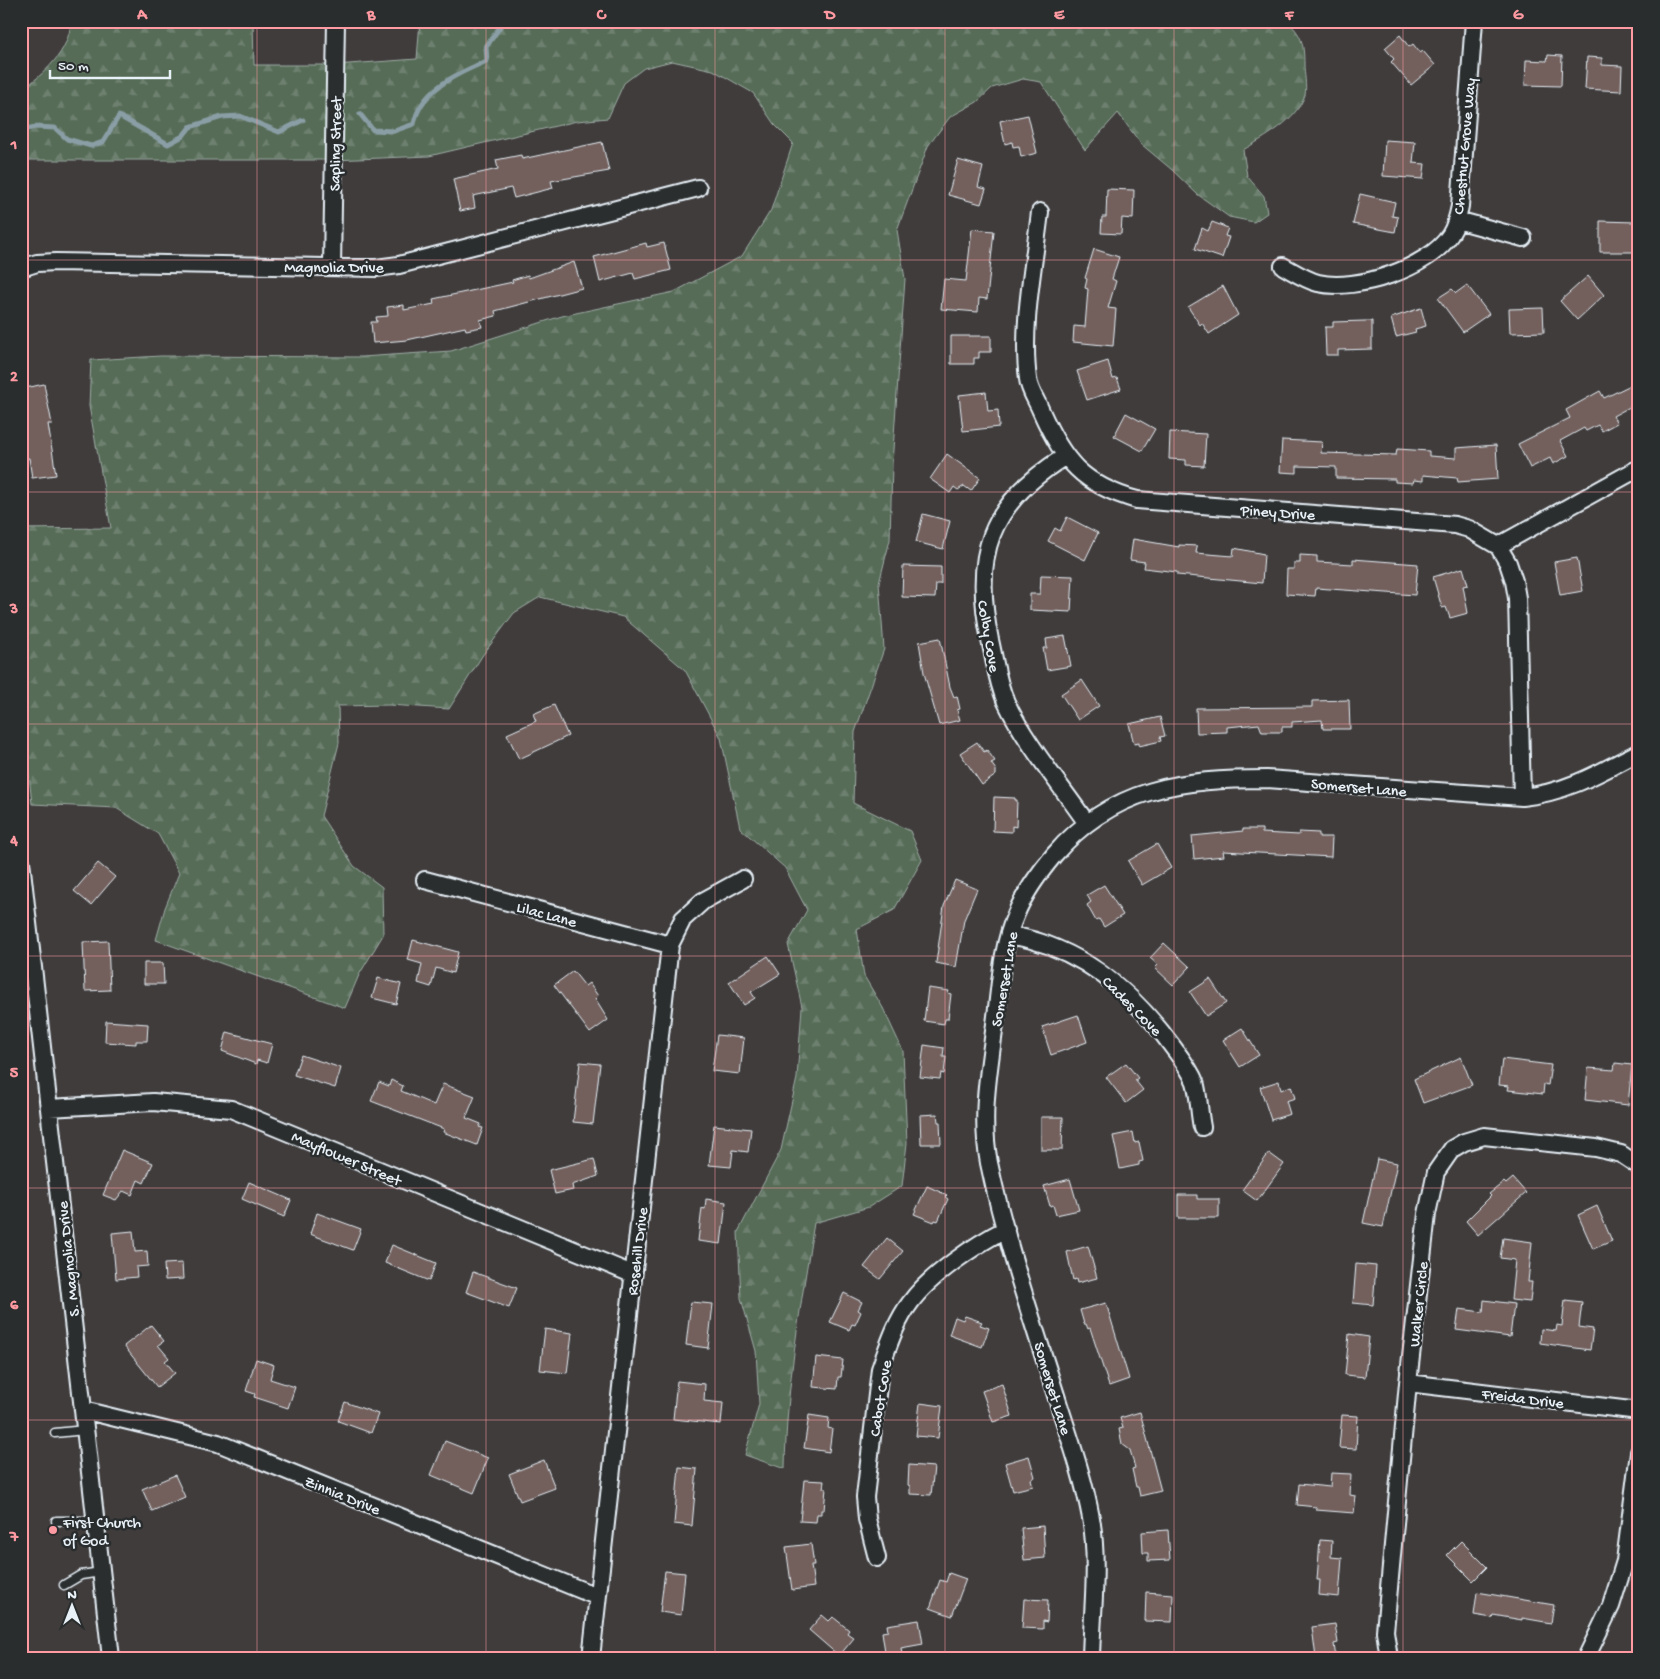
<svg xmlns="http://www.w3.org/2000/svg" width="1660" height="1679" font-family="'Gochi Hand',sans-serif">
<style>
.forest{fill:url(#forest-firs);stroke:#9faea8}
.lines{fill:none;stroke-linecap:round;stroke-linejoin:round}
.stream{stroke:#8a9ea6;stroke-width:5}
.building{fill:#73605d;stroke:#e8f1f8}
.service-casing{stroke:#e8f1f8;stroke-width:11}
.minor-casing{stroke:#e8f1f8;stroke-width:20}
.service{stroke:#2a2d2e;stroke-width:8}
.minor{stroke:#2a2d2e;stroke-width:16}
.grid{fill:none;stroke:#ff9aa2;stroke-width:1;stroke-opacity:0.55}
.poi-dot{fill:#ff9aa2;stroke:#2a2d2e;stroke-width:2}
.labels{text-anchor:middle;stroke-width:5;stroke-linejoin:round;paint-order:stroke}
.street-label{font-size:16px;fill:#e8f1f8;stroke:#2a2d2e}
.poi-label{font-size:16px;fill:#e8f1f8;stroke:#2a2d2e;text-anchor:start}
.neatline{fill:none;stroke:#ff9aa2;stroke-width:2}
.grid-label{font-size:16px;text-anchor:middle;font-weight:bold;fill:#ff9aa2}
</style>
<defs>
<pattern id="forest-firs" width="22" height="20" patternUnits="userSpaceOnUse" patternTransform="scale(1.25)"><rect width="22" height="20" fill="#566c57"/><path d="M5 1l3.5 6h-7zM16 11l3.5 6h-7z" fill="#6e8170"/></pattern>
</defs>
<rect width="100%" height="100%" fill="#403c3c"/>
<filter id="ink" filterUnits="userSpaceOnUse"><feTurbulence type="fractalNoise" baseFrequency=".02" numOctaves="2"/><feDisplacementMap in="SourceGraphic" scale="10" xChannelSelector="R" yChannelSelector="G"/><feConvolveMatrix kernelMatrix="1 2 1 2 8 2 1 2 1" color-interpolation-filters="sRGB"/></filter>
<g filter="url(#ink)">
<path class="forest" d="M71 21H253L254 65H335L417 59 420 21H1286C1302 33 1304 45 1304 64 1304 73 1307 86 1305 95 1296 121 1265 137 1243 150L1247 176 1264 196 1267 213 1254 222 1229 217 1197 194 1171 169 1141 144 1118 113 1085 150 1041 82 1023 79 992 88 977 102 950 117 928 146 897 230 905 279 892 464 890 540 879 583 884 649 855 732 853 803 910 831 922 860 894 910 857 929 864 976 883 1008 903 1051 907 1143 902 1186 869 1207 814 1223C801 1304 786 1387 785 1469L745 1455 759 1404 756 1351 741 1298 738 1232 781 1150 797 1078 802 1007 788 944 807 910 785 868 740 828 721 738 685 670 623 617 540 597 514 613 482 656 449 709 389 705 338 706 339 743 321 816 354 866 382 887 383 935 359 975 345 1008 156 940 165 908 179 873 158 834 116 808 32 804 21 699V529L111 528 89 406 91 360 161 356 362 357 451 351 562 316 674 292 742 256 771 210 793 143 774 124 753 93 713 70 672 61 644 68 624 83 608 118 577 121 429 156 333 160H28L21 162V91C44 73 69 53 71 21Z"/>
<g class="lines">
<path class="stream" d="M360 114 373 130 394 131 414 124C420 90 458 73 487 61L486 47 504 21
M21 130 36 127 55 128 67 139 91 146 103 142 119 116 168 144 183 136 190 127 222 117 240 116 279 132 303 120"/>
</g>
<path class="building" d="M1400 35 1409 47 1413 44 1420 53 1423 51 1435 65 1411 85 1391 62 1394 59 1385 48Z
M1548 55 1562 56 1561 86 1525 85 1526 60 1547 61Z
M1587 57 1602 58V65L1622 66 1621 91 1585 89Z
M1028 115 1037 153 1021 157 1019 146 1013 147 1012 142 1005 144 1000 121Z
M1385 140 1415 142 1413 163 1425 164 1423 179 1383 176Z
M602 142 609 171 551 181 553 188 514 198 511 188 473 196 475 208 460 211 453 179 498 169 496 160 521 155 522 159Z
M958 160 983 167 978 187 986 189 981 204 948 195Z
M1107 189 1134 190 1133 219 1122 218 1121 234 1101 233 1102 217H1106Z
M1360 194 1395 202 1392 216 1398 217 1395 232 1353 224Z
M1600 221 1636 222 1635 252H1600Z
M1212 222 1228 228 1225 236 1229 237 1222 258 1195 249 1202 228 1208 231Z
M972 229 994 231 987 299 979 298 978 312 941 309 944 279 966 281Z
M646 243 647 247 664 243 671 270 635 279 633 273 600 282 594 257Z
M1094 249 1119 257 1112 279 1116 281 1108 308 1116 309 1113 346 1073 342 1074 326 1085 327 1088 289 1085 288 1087 279 1085 278Z
M574 262 582 288 495 311 496 316 480 320 482 327 466 330 465 327 407 340 373 343 371 322H377L376 317 388 316 387 307 404 305V310L434 304 433 299 513 282 512 280 528 275 529 278Z
M1588 276 1604 295 1577 320 1560 301Z
M1467 285 1489 314 1463 332 1438 298 1452 289 1456 293Z
M1223 286 1238 315 1209 334 1202 323 1200 325 1188 307Z
M1421 308 1426 326 1415 329 1416 332 1396 337 1391 318Z
M1543 308 1544 332 1510 333 1509 309Z
M1365 321H1372V349L1338 350V355H1326L1325 327H1333V322Z
M951 336H991V352H979V358H974V364H951Z
M1108 361 1113 379 1117 378 1121 389 1087 400 1077 371Z
M1639 381V402L1613 416 1617 423 1602 431 1598 425 1586 431 1584 428 1560 441 1568 456 1553 464 1550 458 1530 468 1518 444 1570 418 1566 410 1600 391 1604 398Z
M44 384 52 424H48L56 475 32 478 29 458 23 459 21 448V409H24L21 389Z
M986 392 988 411 998 410 999 427 963 431 959 395Z
M1126 413 1155 429 1142 451 1114 436Z
M1170 432 1206 434 1204 466 1186 465V460L1169 459Z
M1282 440 1322 442 1321 453 1396 455 1397 449 1429 451V456L1456 458V448L1496 445 1498 479 1458 482 1457 478 1423 475V481L1414 480 1413 483 1395 482V479L1336 478V467L1297 466V473L1280 472Z
M947 454 980 478 971 491 964 486 958 490 954 487 950 493 930 479Z
M923 514 950 521 943 549 916 542Z
M1067 517 1098 533 1085 560 1048 541 1055 528 1060 531Z
M1133 539 1179 547V545L1197 546 1196 553 1233 556 1234 548 1264 554 1262 583 1177 575V572L1144 568 1145 562 1130 560Z
M1300 555 1317 556V562L1353 564V559L1418 564 1415 595 1316 588 1315 596 1286 594 1287 569H1294V563H1300Z
M1577 558 1583 591 1560 595 1554 562Z
M903 566 941 567V584H936L935 598 902 597Z
M1463 568 1468 585 1463 586 1468 613 1450 618 1446 607 1442 608 1433 577Z
M1041 575 1073 576 1071 612 1030 610V594H1040Z
M1065 636 1071 666 1047 670 1043 648H1047L1046 639Z
M940 638 950 687 954 697 957 696 960 709 957 710 960 720 939 725 924 673 919 642Z
M1082 680 1099 706 1078 720 1061 694Z
M1349 700 1350 729H1323L1322 720 1292 722V727H1282V732H1262L1259 724 1227 727V732L1197 733 1196 708 1312 707V701Z
M554 705 568 736 519 759 507 734 536 721 533 714Z
M1160 717 1165 736 1160 737 1161 741 1139 746V743L1134 744 1129 724Z
M977 742 984 752 987 750 995 761 991 763 996 770V775L982 785 960 753Z
M994 797 1015 798V800H1017L1016 827 1012 826V832L993 831Z
M1243 829H1262V833L1299 835V832L1319 833V837H1332L1331 857 1223 851 1224 856 1194 859 1192 836 1243 831Z
M1157 844 1171 868 1142 885 1128 861Z
M98 863 115 877 91 905 74 891Z
M955 880 977 889 964 920 956 967 936 963 944 906Z
M1104 885 1123 915 1104 927 1099 919 1096 921 1087 905 1091 902 1087 895Z
M413 940 458 952 453 973 436 968 431 987 418 983 422 964 408 960Z
M108 941 110 990 85 991 83 942Z
M1164 943 1190 967 1173 985 1155 968 1158 965 1150 958Z
M768 956 780 974 751 992 755 998 744 1005 729 982Z
M144 963H163L164 984H144Z
M573 971 585 986 589 983 598 996 595 999 608 1020 590 1033 554 985Z
M378 978 401 984 396 1004 372 998Z
M1210 979 1226 1003 1206 1016 1190 992Z
M928 988 949 991 948 993 951 994 948 1019H945L944 1024 924 1021Z
M1078 1015 1087 1042 1051 1055 1042 1027Z
M106 1021 148 1024 147 1041H136V1044L105 1042Z
M1242 1028 1259 1055 1240 1067 1223 1040Z
M227 1032 272 1044 267 1063 257 1060 256 1064 222 1051Z
M717 1035 744 1038 740 1074 712 1071Z
M924 1045 944 1048 943 1057H946L944 1074 941 1073 940 1079 920 1077Z
M301 1055 341 1068 335 1088 294 1075Z
M1461 1057 1472 1085 1423 1103 1414 1079Z
M1502 1059 1551 1065 1548 1085 1544 1084 1543 1094 1508 1090 1509 1086 1499 1085Z
M580 1062 600 1064 593 1124 573 1122Z
M1126 1063 1138 1078 1135 1080 1143 1090 1126 1103 1106 1077Z
M1615 1063 1632 1065 1628 1105 1585 1100 1588 1068 1614 1070Z
M391 1080 403 1086 401 1091 434 1105 443 1084 475 1096 466 1118 481 1124 479 1127 483 1128 477 1145 443 1132 444 1129 371 1101 379 1082 389 1086Z
M1279 1081 1281 1090 1291 1086 1295 1098 1286 1101 1290 1114 1271 1120 1260 1087Z
M937 1114 938 1122H940L941 1144H921L920 1115Z
M1041 1117H1063L1062 1150H1041Z
M714 1125 751 1129 748 1152 733 1150 731 1167 709 1165Z
M1133 1132 1135 1143 1139 1142 1143 1161 1139 1162V1165L1120 1169 1113 1136Z
M122 1150 153 1163 144 1183 138 1180 132 1195 123 1191 116 1200 103 1195Z
M1269 1153 1284 1164 1257 1201 1242 1190Z
M594 1159 598 1176 572 1185 573 1190 555 1194 549 1170Z
M1377 1159 1397 1163 1383 1227 1363 1223Z
M1513 1178 1526 1193 1478 1235 1466 1221 1491 1196 1489 1194 1504 1182 1506 1184Z
M1070 1179 1079 1210 1056 1215 1053 1205 1050 1206 1044 1186Z
M249 1182 291 1200 284 1217 242 1199Z
M927 1186 947 1195 945 1197 948 1199 938 1221 935 1220 934 1222 914 1214Z
M1178 1195H1197V1199H1219V1218H1178Z
M706 1199 726 1202 721 1244 698 1241 702 1208 705 1209Z
M1597 1206 1612 1241 1593 1249 1578 1215Z
M317 1213 361 1229 353 1250 310 1234Z
M133 1231 135 1252 147 1251 148 1266 136 1267 137 1277 116 1279 112 1233Z
M887 1238 903 1251 880 1279 864 1267Z
M1503 1238 1532 1242 1528 1282H1532L1530 1302 1511 1300 1515 1260 1500 1258Z
M392 1245 436 1263 429 1281 385 1263Z
M1088 1246 1097 1278 1077 1283 1076 1279 1073 1280 1067 1252Z
M182 1263 183 1279 165 1280 164 1264Z
M1356 1264 1376 1266 1373 1305 1353 1303Z
M473 1272 517 1288 509 1308 466 1292Z
M844 1293 862 1302 858 1310 861 1312 855 1325 852 1324 849 1330 830 1322Z
M1484 1300 1514 1304 1510 1337 1456 1330 1459 1309 1483 1312Z
M1565 1300 1582 1302 1579 1327 1593 1329 1590 1350 1540 1343 1541 1329 1556 1331 1557 1325 1562 1326Z
M691 1302 713 1304 708 1348 686 1345Z
M1106 1303 1129 1379 1109 1386 1090 1328 1088 1329 1086 1324H1084L1080 1310Z
M965 1316 982 1322 980 1325 989 1328 982 1347 949 1335 955 1317 963 1320Z
M151 1325 164 1341 158 1345 169 1358 165 1361 175 1373 157 1387 124 1346Z
M545 1329 572 1333 567 1373 540 1370Z
M1349 1334 1369 1337 1365 1377 1345 1375Z
M816 1357 843 1360 841 1377H838L837 1389 813 1387Z
M256 1359 274 1365 270 1379 295 1387 288 1408 254 1397 255 1394 246 1391Z
M677 1381 705 1384 704 1401 723 1403 721 1424 673 1419Z
M1002 1384 1012 1416 993 1422 982 1391Z
M345 1402 378 1414 371 1433 338 1421Z
M920 1403 942 1406 938 1438 916 1436Z
M1140 1412 1161 1491 1140 1496 1138 1487H1136L1132 1469 1135 1468 1130 1450 1122 1444 1119 1429 1123 1428 1120 1418Z
M809 1415 829 1418 828 1428 832 1429 829 1452 804 1448Z
M1342 1415 1358 1416 1356 1449 1339 1448Z
M445 1441 488 1458 474 1493 431 1475Z
M1029 1456 1035 1477 1031 1479 1033 1486 1013 1491 1005 1463Z
M544 1460 555 1488 520 1501 509 1474Z
M909 1465 934 1467 931 1495 910 1494V1486L908 1485Z
M679 1467 697 1469 692 1526 674 1524Z
M1331 1473 1351 1474 1350 1495 1356 1496 1354 1513 1316 1510V1507L1297 1505 1299 1484 1330 1487Z
M175 1475 185 1497 152 1511 142 1489Z
M804 1480 824 1481 823 1488H826L824 1510H821V1514H817L816 1522 800 1521Z
M1043 1526 1045 1558 1024 1560 1021 1528Z
M1168 1530 1170 1560 1148 1561V1553H1143L1142 1532Z
M1320 1540 1332 1541 1331 1557 1342 1558 1339 1597 1319 1595 1320 1580H1317Z
M1461 1541 1487 1567 1473 1581 1447 1555Z
M811 1544 814 1565H811L814 1587 792 1590 786 1547Z
M665 1571 685 1573 681 1615 660 1612Z
M949 1573 966 1579 952 1616 930 1608 940 1580 946 1582Z
M1146 1592 1173 1594 1172 1622 1145 1621Z
M1477 1592 1554 1605 1551 1623 1522 1618V1620L1493 1615 1492 1618 1474 1615Z
M1024 1599 1048 1600 1047 1622 1043 1621V1629L1022 1628Z
M822 1615 829 1621 833 1617 849 1630 847 1633 854 1638 839 1656 809 1630Z
M919 1620 923 1644 901 1648 903 1658H886L882 1632 888 1631 887 1625Z
M1335 1624 1338 1643 1334 1644 1336 1658H1316L1312 1627Z"/>
<g class="lines">
<defs>
<path id="service" d="M55 1433 85 1430
M56 1521H95
M64 1585 81 1575 101 1572"/>
<path id="minor" d="M1040 212C1034 265 1021 327 1028 379 1029 390 1037 401 1041 411 1063 461 1083 485 1137 500L1455 525 1469 529 1498 546 1508 563 1514 581 1517 598 1522 797
M1457 220 1523 238
M332 266 336 21
M1283 266C1294 272 1306 280 1318 283 1356 292 1429 268 1450 235 1456 226 1458 216 1460 206L1474 21
M21 268 37 263 56 262 376 268 399 265 698 188
M1064 457C989 504 972 555 990 640 995 661 997 682 1006 702 1026 744 1060 784 1086 822
M1498 546 1639 468
M21 861 111 1658
M425 880 670 945
M1009 935C1078 946 1132 991 1172 1046 1180 1057 1190 1069 1195 1082 1199 1095 1199 1113 1202 1127
M49 1108 153 1102 231 1109 632 1274
M1408 1383 1639 1411
M83 1410 218 1443 596 1596
M877 1558 867 1519 865 1497 880 1369C888 1347 895 1323 910 1303 929 1276 976 1244 1006 1229
M591 1658 670 945 683 919 703 901 743 879
M1091 1658C1092 1612 1099 1564 1091 1518 1084 1480 1071 1442 1059 1405 1034 1325 1006 1244 989 1163 980 1116 989 1070 995 1024 1000 988 1001 948 1016 914 1025 892 1039 873 1054 855 1112 787 1182 779 1267 779L1522 797C1566 793 1601 772 1639 752
M1389 1658 1385 1631 1408 1383 1427 1214 1436 1172 1452 1149 1464 1142 1484 1136 1596 1148 1621 1154 1639 1166
M1586 1658 1611 1606 1625 1561 1639 1452"/>
</defs>
<use href="#service" class="service-casing"/>
<use href="#minor" class="minor-casing"/>
<use href="#service" class="service"/>
<use href="#minor" class="minor"/>
</g>
</g>
<path class="grid" d="M257 21V1658M486 21V1658M715 21V1658M945 21V1658M1174 21V1658M1403 21V1658M21 260H1639M21 492H1639M21 724H1639M21 956H1639M21 1188H1639M21 1420H1639"/>
<circle class="poi-dot" cx="53" cy="1530" r="5"/>
<g class="labels">
<g class="street-label">
<text transform="translate(334 144) rotate(-89)" y="6">Sapling Street</text>
<text transform="translate(1463 146) rotate(-85)" y="6">Chestnut Grove Way</text>
<text x="334" y="272">Magnolia Drive</text>
<text transform="translate(1278 511) rotate(4)" y="6">Piney Drive</text>
<text transform="translate(990 636) rotate(80)" y="6">Colby Cove</text>
<text transform="translate(1359 786) rotate(5)" y="6">Somerset Lane</text>
<text transform="translate(547 913) rotate(15)" y="6">Lilac Lane</text>
<text transform="translate(1003 979) rotate(-80)" y="6">Somerset Lane</text>
<text transform="translate(1133 1005) rotate(45)" y="6">Cades Cove</text>
<text transform="translate(347 1157) rotate(23)" y="6">Mayflower Street</text>
<text transform="translate(636 1251) rotate(-83)" y="6">Rosehill Drive</text>
<text transform="translate(67 1259) rotate(-96)" y="6">S. Magnolia Drive</text>
<text transform="translate(1417 1304) rotate(-84)" y="6">Walker Circle</text>
<text transform="translate(1054 1388) rotate(73)" y="6">Somerset Lane</text>
<text transform="translate(1523 1397) rotate(7)" y="6">Freida Drive</text>
<text transform="translate(879 1398) rotate(-81)" y="6">Cabot Cove</text>
<text transform="translate(343 1494) rotate(22)" y="6">Zinnia Drive</text>
</g>
<g class="poi-label">
<text x="63" y="1527">First Church<tspan x="63" dy="18">of God</tspan></text>
</g>
</g>
<rect width="1660" height="1679" fill="none" stroke="#2a2d2e" stroke-width="55"/>
<g transform="translate(72 1606)" stroke="#2a2d2e" stroke-width="4" paint-order="stroke">
<path d="M0-4L9 19L0 12L-9 19Z" fill="#e8f1f8"/>
<text y="-8" font-size="14" font-weight="bold" text-anchor="middle" fill="#e8f1f8">N</text>
</g>
<path d="M50 70v8h120v-8" fill="none" stroke="#e8f1f8" stroke-width="2.5"/>
<text x="58" y="70" font-size="15" fill="#e8f1f8" stroke="#2a2d2e" stroke-width="4" paint-order="stroke">50 m</text>
<rect x="28" y="28" width="1604" height="1624" class="neatline"/>
<g class="grid-label">
<text x="142" y="19">A</text>
<text x="371" y="19">B</text>
<text x="601" y="19">C</text>
<text x="830" y="19">D</text>
<text x="1059" y="19">E</text>
<text x="1289" y="19">F</text>
<text x="1518" y="19">G</text>
<text x="14" y="149">1</text>
<text x="14" y="381">2</text>
<text x="14" y="613">3</text>
<text x="14" y="845">4</text>
<text x="14" y="1077">5</text>
<text x="14" y="1309">6</text>
<text x="14" y="1541">7</text>
</g>
</svg>
